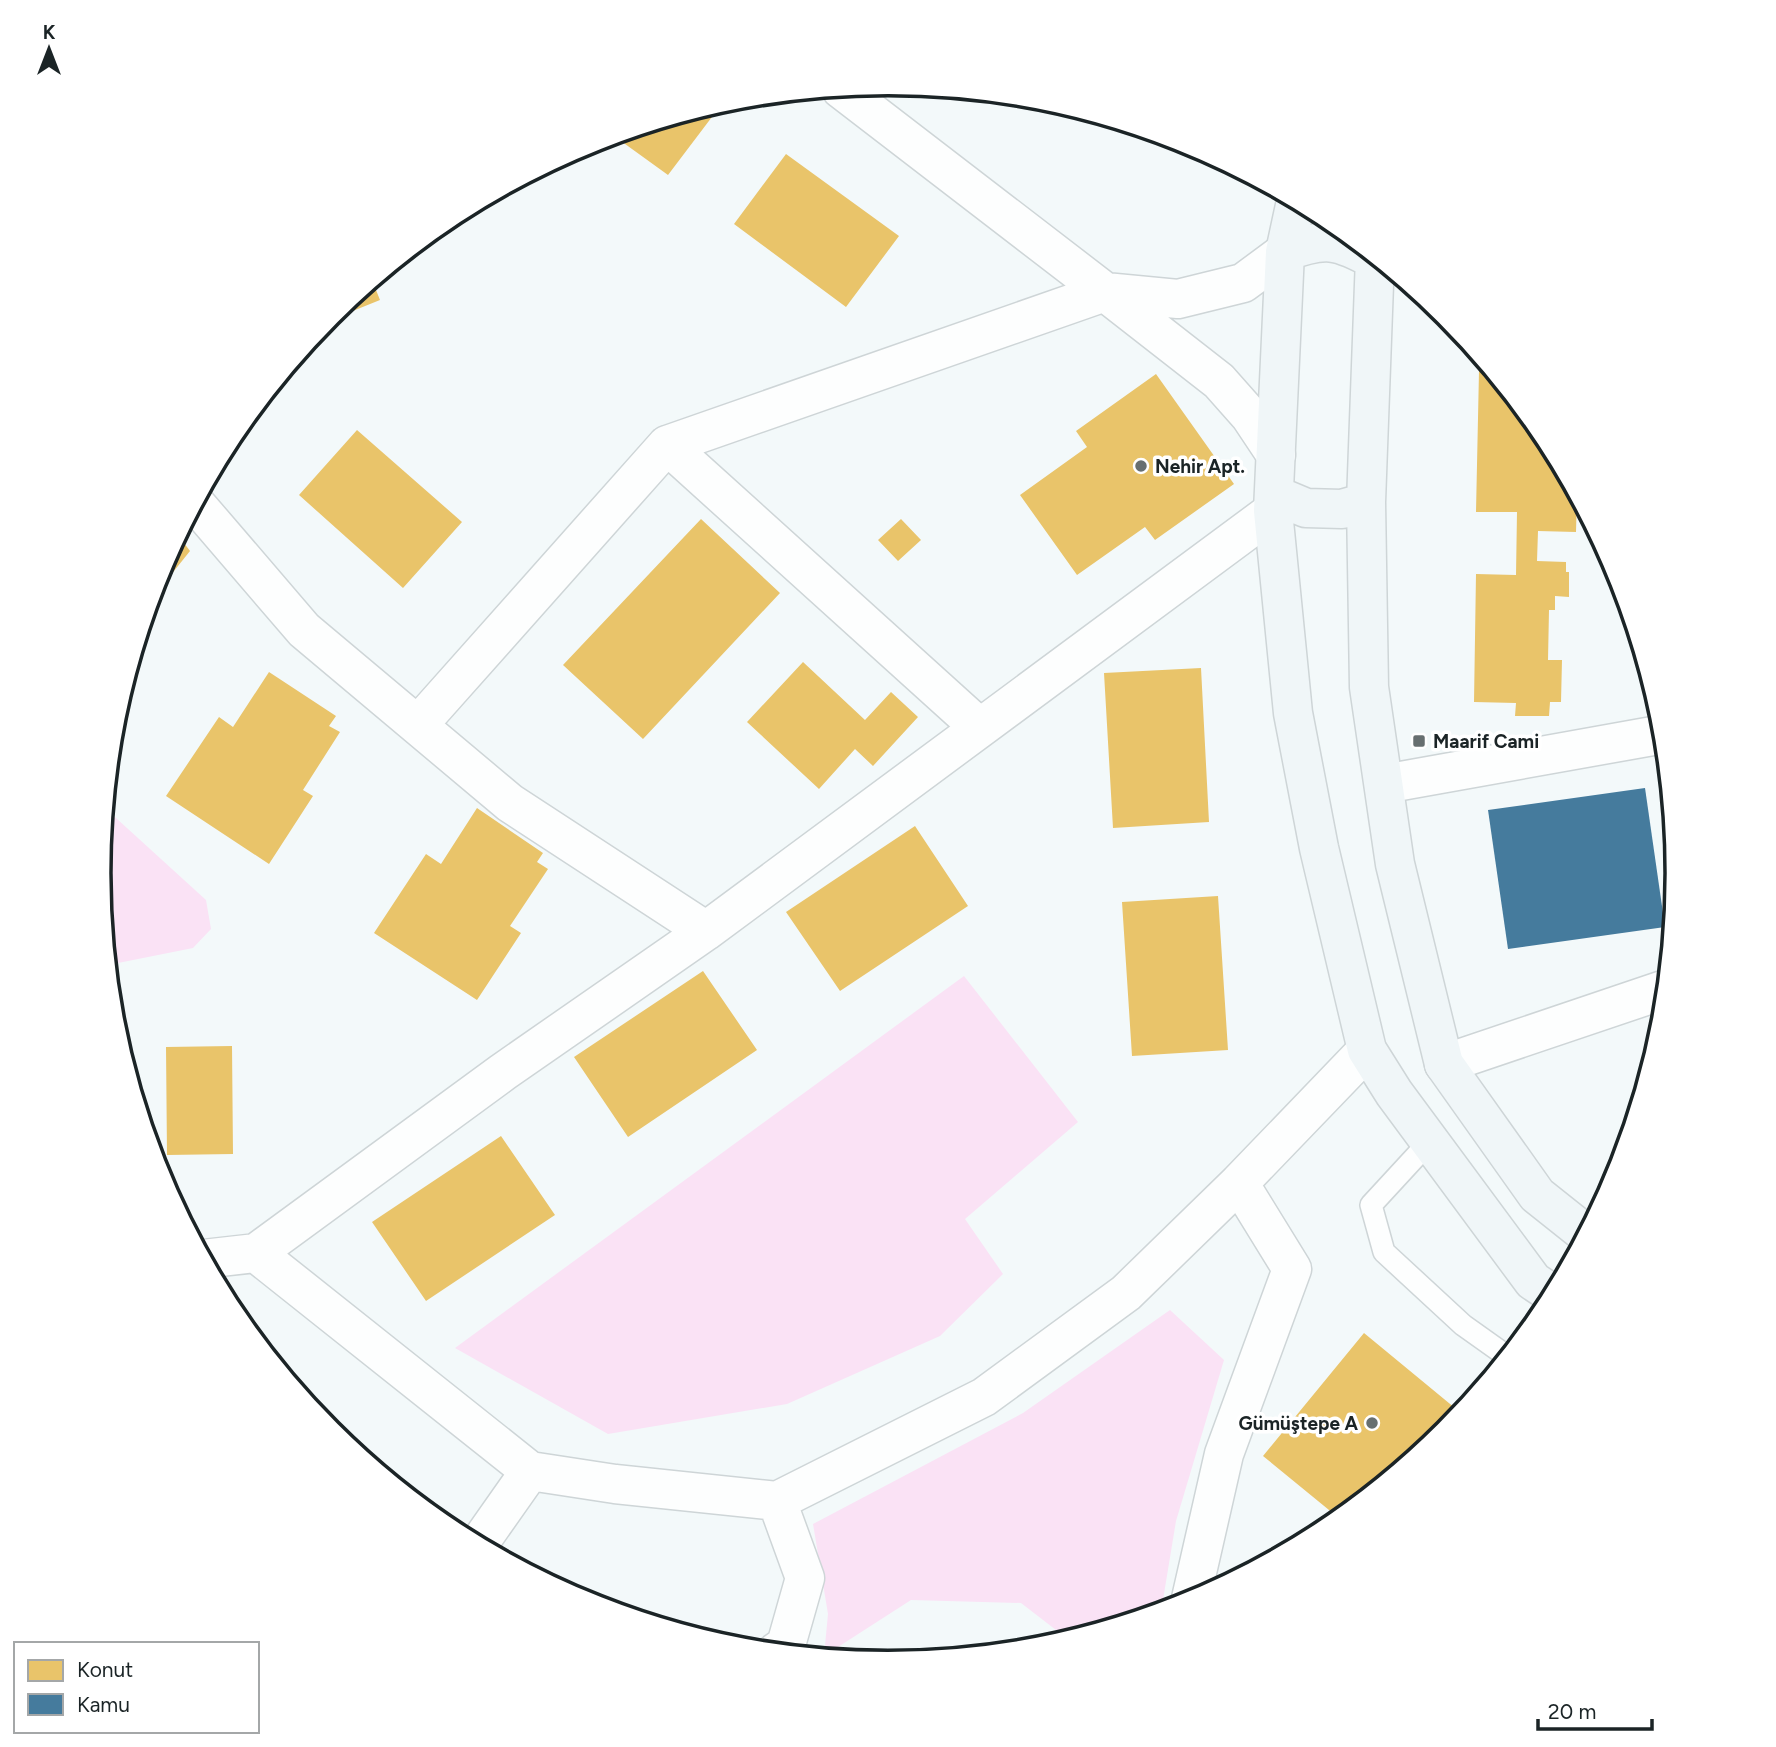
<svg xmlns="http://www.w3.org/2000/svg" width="1776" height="1747" font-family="Figtree,sans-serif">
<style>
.green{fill:#fae2f5}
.homes{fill:#e9c46a}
.public{fill:#457b9d}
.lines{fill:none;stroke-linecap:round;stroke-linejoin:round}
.lane-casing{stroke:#ced5d7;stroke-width:24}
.street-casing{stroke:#ced5d7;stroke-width:41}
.secondary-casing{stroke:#ced5d7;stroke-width:41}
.lane{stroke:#fdfefe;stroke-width:21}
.street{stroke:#fdfefe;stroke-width:38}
.secondary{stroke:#f0f6f8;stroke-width:38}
.poi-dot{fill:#676f70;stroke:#fff;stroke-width:2.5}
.labels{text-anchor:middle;stroke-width:7;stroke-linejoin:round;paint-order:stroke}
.poi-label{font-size:19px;font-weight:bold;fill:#1b2426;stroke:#fff;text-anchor:start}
.rim{fill:none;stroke:#1b2426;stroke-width:3.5}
</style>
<rect width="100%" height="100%" fill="#f3f9fa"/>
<path class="green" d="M105 808 206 900 211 929 193 948 108 965 99 873Z
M964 976 1078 1122 965 1219 1003 1274 940 1336 787 1404 608 1434 455 1348Z
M1170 1310 1224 1360 1176 1521 1161 1612 1069 1640 1021 1603 911 1600 824 1656 828 1614 813 1524 1023 1413Z"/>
<path class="homes" d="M719 104 721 105 668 175 614 136Z
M786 154 899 236 846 307 734 224Z
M372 280 380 300 323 323 330 315Z
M1479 371 1493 372 1545 435 1560 464V477L1567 478V492L1577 495 1576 532 1538 531 1537 561 1566 562V572H1569V597L1555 596V610H1549L1548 660H1562L1561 702H1550L1549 716H1515L1516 703 1474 702 1476 574 1516 575 1517 512H1476Z
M1156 374 1234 484 1155 540 1145 527 1077 575 1020 495 1087 447 1076 431Z
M357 430 462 522 403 588 299 495Z
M701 519 780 593 643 739 563 665Z
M901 519 921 540 898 561 878 540Z
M178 535 190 551 150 601 159 571Z
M803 662 865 720 891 692 918 717 873 766 855 749 819 789 747 722Z
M1201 668 1209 822 1113 828 1104 673Z
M269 672 336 716 329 726 340 732 303 790 313 796 269 864 166 796 219 717 233 727Z
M477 808 543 853 537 862 548 869 510 926 521 933 477 1000 374 933 426 854 441 864Z
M915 826 968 906 840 991 786 912Z
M1218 896 1228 1050 1132 1056 1122 902Z
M703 971 757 1050 628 1137 574 1057Z
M232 1046 233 1154 167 1155 166 1047Z
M501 1136 555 1215 426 1301 372 1222Z
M1364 1333 1461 1413 1446 1432 1340 1519 1263 1456Z
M582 1592 597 1593 621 1605V1613L582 1601Z"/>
<path class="public" d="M1645 788 1665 927 1508 949 1488 810Z"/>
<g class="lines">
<defs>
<path id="lane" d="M1430 1141 1371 1205 1384 1252 1463 1325 1508 1357"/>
<path id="street" d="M841 89 1105 292 1178 299 1243 283 1285 252
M667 445 980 728
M195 503 304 630 510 803 706 931
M418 725 667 445 1105 292 1219 381 1250 416 1276 455
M1384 784 1664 734
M1444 1064 1666 989
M256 1253 530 1471 615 1484 777 1501 984 1397 1126 1293 1239 1183 1367 1050
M203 1259 256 1253 503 1072 706 931 1273 511
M478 1545 530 1471
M1190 1603 1224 1454 1292 1269 1239 1183
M776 1652 786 1645 805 1578 777 1501"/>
<path id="secondary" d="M1296 201 1285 252 1273 511 1293 713 1319 848 1367 1050 1394 1093 1533 1281 1554 1295
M1285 252C1325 237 1337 239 1375 260
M1375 257 1366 502 1369 687 1395 864 1444 1064 1537 1195 1586 1234
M1275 495 1306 508 1342 509 1366 502"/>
</defs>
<use href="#lane" class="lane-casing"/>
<use href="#street" class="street-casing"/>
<use href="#secondary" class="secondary-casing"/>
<use href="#lane" class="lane"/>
<use href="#street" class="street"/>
<use href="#secondary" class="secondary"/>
</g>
<g class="poi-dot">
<circle cx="1141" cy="466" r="7"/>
<rect x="1412" y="734" width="14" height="14" rx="3.5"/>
<circle cx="1372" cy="1423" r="7"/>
</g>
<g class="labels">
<g class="poi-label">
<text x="1155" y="473">Nehir Apt.</text>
<text x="1433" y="748">Maarif Cami</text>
<text x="1358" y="1430" text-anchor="end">Gümüştepe A</text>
</g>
</g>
<path d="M0 0H1776V1747H0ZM111 873a777 777 0 1 1 1554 0a777 777 0 1 1-1554 0Z" fill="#fff" fill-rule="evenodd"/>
<path class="rim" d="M111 873a777 777 0 1 1 1554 0a777 777 0 1 1-1554 0Z"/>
<rect x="14" y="1642" width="245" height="91" fill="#ffffff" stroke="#a4a7a8" stroke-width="2"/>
<rect x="28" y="1660" width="35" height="21" fill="#e9c46a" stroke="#a4a7a8" stroke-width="2"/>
<text x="77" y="1677" font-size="21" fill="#1b2426">Konut</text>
<rect x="28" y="1694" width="35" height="21" fill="#457b9d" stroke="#a4a7a8" stroke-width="2"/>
<text x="77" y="1712" font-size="21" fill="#1b2426">Kamu</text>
<g transform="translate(49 49)" stroke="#ffffff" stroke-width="5" paint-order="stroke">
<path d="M0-5L12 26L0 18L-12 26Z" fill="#1b2426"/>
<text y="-10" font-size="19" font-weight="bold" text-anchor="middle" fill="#1b2426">K</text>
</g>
<path d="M1538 1719v10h114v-10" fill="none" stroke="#1b2426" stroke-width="3.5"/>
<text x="1548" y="1719" font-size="21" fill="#1b2426" stroke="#ffffff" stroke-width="5" paint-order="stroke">20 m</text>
</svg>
